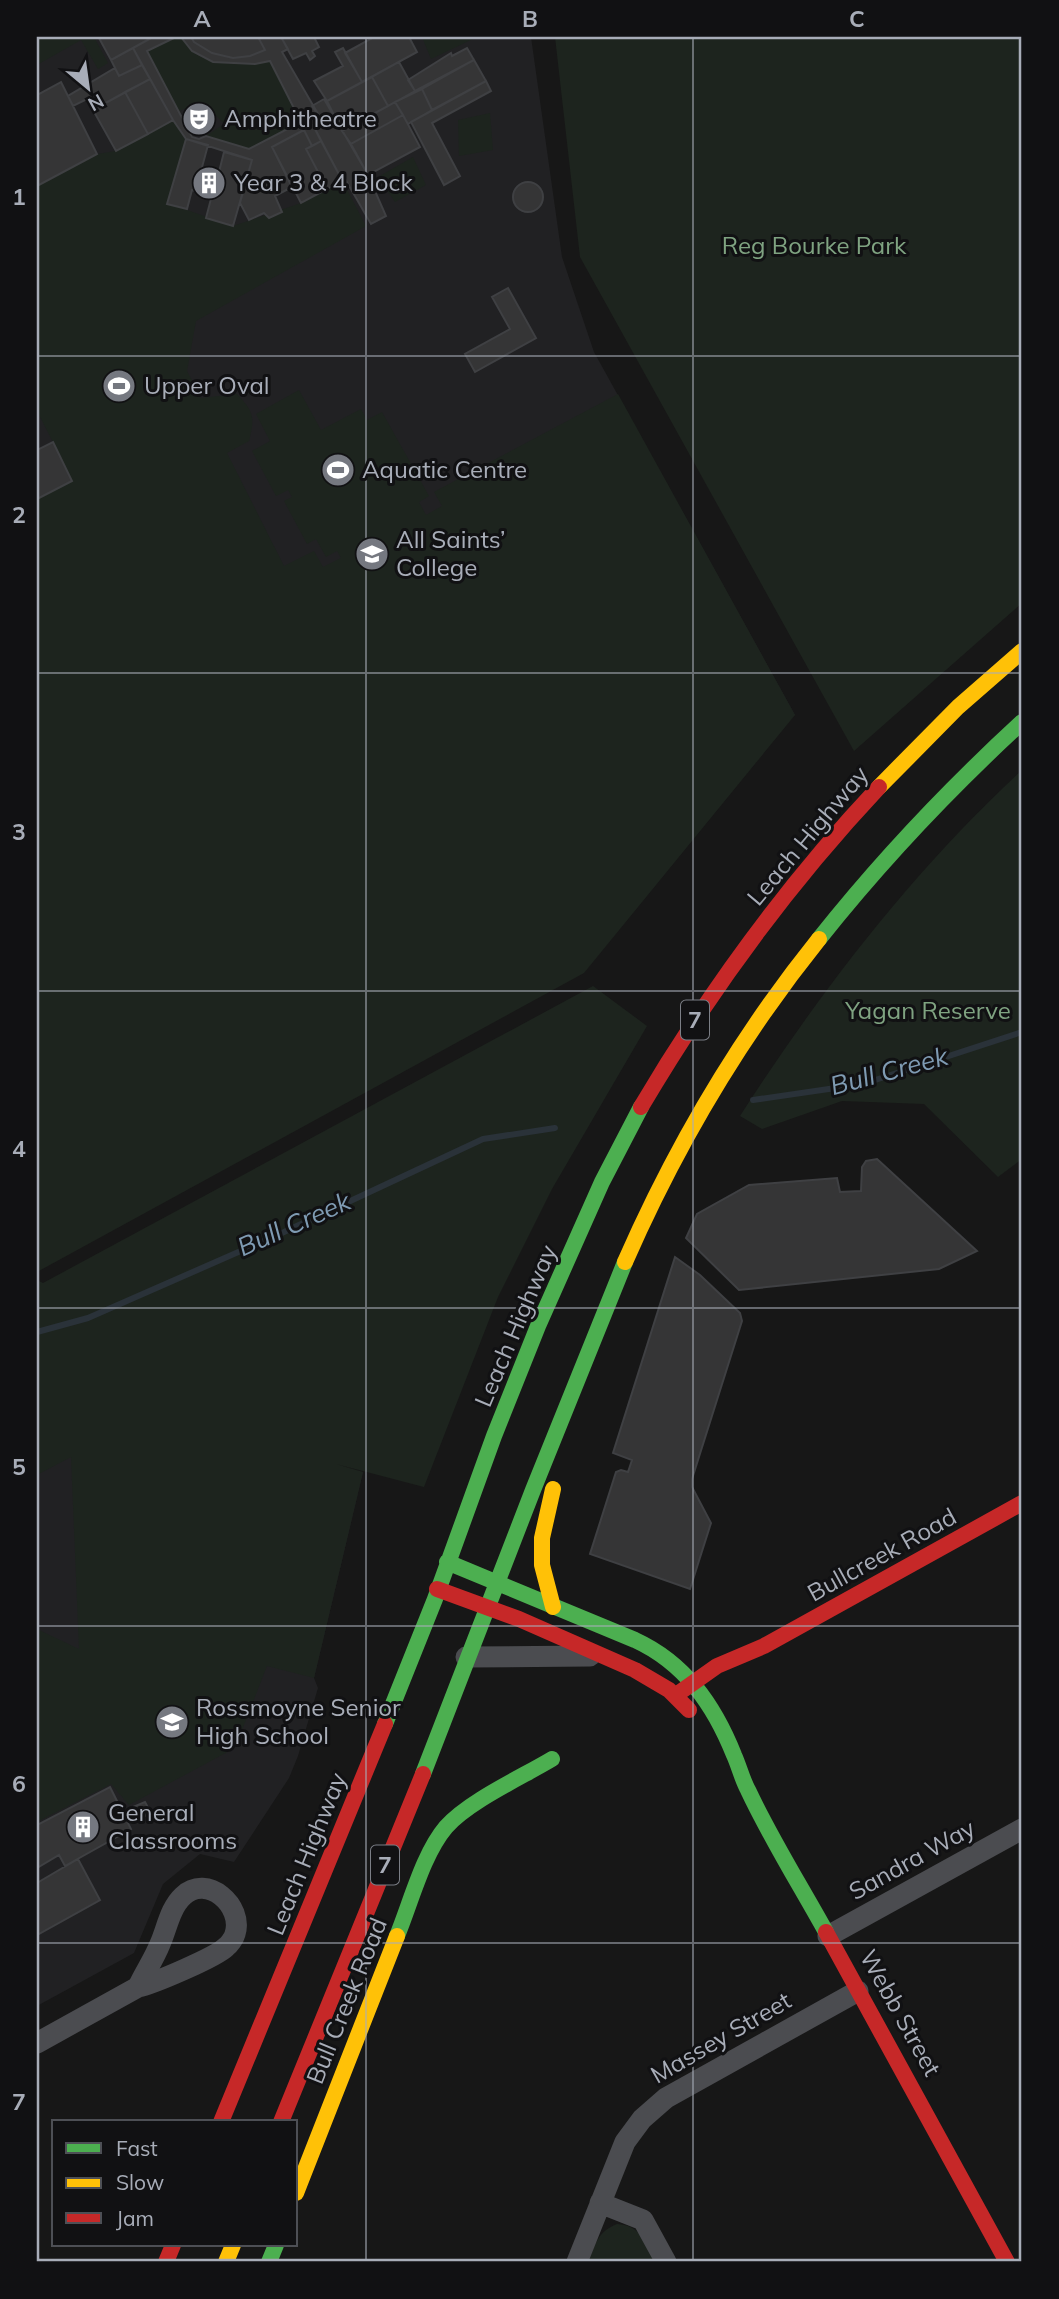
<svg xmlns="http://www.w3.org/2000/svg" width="1059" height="2299" font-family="Mulish,sans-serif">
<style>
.built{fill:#212123}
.green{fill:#1d241e}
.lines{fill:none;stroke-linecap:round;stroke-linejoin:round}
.stream{stroke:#2a3239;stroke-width:6}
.building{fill:#353536;stroke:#3f4043;stroke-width:2}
.street{stroke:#4b4c50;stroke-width:21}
.fast{stroke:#4caf50;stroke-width:16}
.slow{stroke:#ffc107;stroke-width:16}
.jam{stroke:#c62828;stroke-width:16}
.grid{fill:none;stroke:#a8adb8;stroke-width:2;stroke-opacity:0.55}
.labels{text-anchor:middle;stroke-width:6;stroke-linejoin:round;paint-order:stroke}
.shield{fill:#111113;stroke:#7b7e86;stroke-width:2}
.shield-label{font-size:23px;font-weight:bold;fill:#a8adb8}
.poi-label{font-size:24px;fill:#a8adb8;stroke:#111113;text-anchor:start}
.park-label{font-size:24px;fill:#7fa381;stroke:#111113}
.street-label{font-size:24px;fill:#a8adb8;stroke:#111113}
.water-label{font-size:26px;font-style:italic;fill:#7f9bb3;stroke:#111113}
.neatline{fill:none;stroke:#a8adb8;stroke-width:2.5}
.grid-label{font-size:23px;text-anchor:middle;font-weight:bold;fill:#a8adb8}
</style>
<rect width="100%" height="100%" fill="#171717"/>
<path class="built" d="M37 37H531L562 257 594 352 795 715 37 1272Z
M37 1428 363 1472 314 1678 318 1688 298 1756 289 1778 234 1862 200 1854 163 1884 134 1953 37 2006Z"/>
<path class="green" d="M37 37H94L108 63 98 69 81 40 37 65Z
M176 37H181C184 41 188 47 192 51 211 67 247 66 270 61L301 122 249 149 206 136 224 124C211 108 199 103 179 111L147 51Z
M422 37H473V39L431 59Z
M555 37H1022V603L854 751 580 257Z
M490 113 493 150 459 156 458 120Z
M173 120 186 139 167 203 233 226 301 203 342 180 366 226 196 321 187 371 201 398 237 394C254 412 255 417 249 441L227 453 284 566 314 551 323 567 341 558 337 551 326 557 316 539 307 544 284 501 292 497 288 490 276 496 252 451 270 441 256 414 299 390 321 430 361 409 367 420 382 412 429 496 419 502 426 515 442 506 434 492 618 394 795 715 584 973 37 1272V487L40 485 58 452 37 411V186L97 154 116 151Z
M413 157 426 185 395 202 378 177Z
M1022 770V1159L998 1177 924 1104 842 1101 762 1129 740 1116C821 990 912 872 1022 770Z
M593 986 647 1026 552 1189 498 1297 424 1487 336 1464 363 1472 314 1678 267 1666 235 1748 129 1805 111 1784 37 1822V1629L79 1649 71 1457 37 1475V1280L43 1283Z
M617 2224C641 2225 645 2243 656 2262H588C596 2244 597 2232 617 2224Z"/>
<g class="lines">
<path class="stream" d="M753 1100 863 1084 1022 1032
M37 1332 88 1318 284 1232 483 1139 555 1128"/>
</g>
<path class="building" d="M102 37H153L111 60 99 38Z
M153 37H176L147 51 192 137 199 139 206 136 249 149 301 122 270 61 255 64 213 62 192 51 181 37H191L194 42 212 53 233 58 250 56 265 50 258 37H281L288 49 282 52 321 119 313 125 272 147 292 187 275 196 282 212 269 218 264 213 249 220 240 203 252 160 186 139 173 120 133 48Z
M191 37H258L265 50 250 56 233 58 212 53 194 42Z
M281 37H314L319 47 312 51 315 56 310 60 306 53 293 59Z
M374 37H409L417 52 362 82 345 53Z
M133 48 142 65 119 76 111 60Z
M343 48 362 82 327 101 314 81 343 66 335 52Z
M467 48 474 60 415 91 408 80 451 53 452 56Z
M474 60 486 81 432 110 422 89Z
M399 62 415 91 388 106 372 77Z
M142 65 150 79 93 110 87 99 73 106 68 96 115 68 119 76Z
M372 77 388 106 342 131 327 101Z
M150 79 173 120 148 134 125 92Z
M486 81 491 91 432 123 460 176 444 185 411 122Z
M61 82 97 154 37 186V95Z
M422 89 432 110 408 124 395 102Z
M125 92 148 134 116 151 93 110Z
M324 99 368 175 386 216 371 224 344 177 342 180 313 125 321 119 312 106Z
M395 102 403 115 351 144 342 131Z
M403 115 420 147 368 175 351 144Z
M313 125 321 141 312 146 304 130Z
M304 130 312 146 306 149 327 189 301 203 272 147Z
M186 139 208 145 201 171 218 176 224 152 252 160 233 226 206 218 212 195 192 190 187 209 167 204Z
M321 141 342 180 327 189 306 149Z
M513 197a15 15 0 1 1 30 0a15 15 0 1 1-30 0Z
M508 288 536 338 475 372 465 354 510 329 492 297Z
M53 442 72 481 37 499V450Z
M877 1159 977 1251 939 1269 739 1290 686 1238 697 1214 749 1185 837 1178 840 1192 861 1191 862 1167 866 1161Z
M675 1257 700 1275 740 1313 742 1321 692 1479V1487L711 1523 690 1589 590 1554 616 1472 621 1470 628 1472 632 1460 613 1453Z
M110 1787 131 1829 65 1866 59 1855 37 1868V1825Z
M145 1802 151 1813 139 1819 133 1807Z
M78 1859 100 1900 37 1935V1883Z"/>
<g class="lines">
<path class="street" d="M466 1657 590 1656
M828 1936 1022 1829
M37 2043 138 1987C153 1984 216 1957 226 1947 229 1945 234 1938 235 1934 244 1906 207 1873 183 1896 170 1908 167 1928 160 1944 154 1959 145 1972 138 1987
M600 2203 643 2220 666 2262
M577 2262 625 2142 642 2119 666 2098 858 1991"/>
<path class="fast" d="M819 939C881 861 948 790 1022 722
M447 1562 635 1640C685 1663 714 1705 734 1755 739 1766 742 1779 748 1790 771 1839 800 1885 826 1932
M385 1724 435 1599 494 1436 538 1326 602 1182 641 1107
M423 1774 533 1490 625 1262
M397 1936C411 1902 423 1854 446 1827 469 1801 522 1777 552 1759
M269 2262 276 2245"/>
<path class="slow" d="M879 787 958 707 1022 651
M625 1262C675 1148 741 1036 819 939
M553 1489 542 1538V1565L553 1607
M296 2193 397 1936
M226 2262 233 2245"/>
<path class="jam" d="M641 1107C709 992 787 885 879 787
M437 1589 519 1619 635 1670 669 1690 689 1710
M676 1695 717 1666 764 1646 1022 1503
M826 1932 1007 2262
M221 2122 385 1724
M281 2122 423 1774
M166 2262 173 2245"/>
</g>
<path class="grid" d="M366 37V2262M693 37V2262M37 356H1022M37 673H1022M37 991H1022M37 1308H1022M37 1626H1022M37 1943H1022"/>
<defs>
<symbol id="theatre-disc" viewBox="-11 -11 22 22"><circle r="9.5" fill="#757880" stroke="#111113"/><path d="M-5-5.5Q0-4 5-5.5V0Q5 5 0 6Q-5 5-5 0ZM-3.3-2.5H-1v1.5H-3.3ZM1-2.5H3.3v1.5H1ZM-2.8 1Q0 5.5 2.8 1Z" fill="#fff"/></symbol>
<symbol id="building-disc" viewBox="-11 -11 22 22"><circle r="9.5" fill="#757880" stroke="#111113"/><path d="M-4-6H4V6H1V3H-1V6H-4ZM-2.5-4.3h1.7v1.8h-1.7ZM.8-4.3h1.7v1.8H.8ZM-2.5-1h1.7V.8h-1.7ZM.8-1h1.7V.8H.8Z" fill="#fff"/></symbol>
<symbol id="stadium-disc" viewBox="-11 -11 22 22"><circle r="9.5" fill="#757880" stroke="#111113"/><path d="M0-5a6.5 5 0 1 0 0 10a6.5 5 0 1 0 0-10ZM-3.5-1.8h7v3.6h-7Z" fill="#fff"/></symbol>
<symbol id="school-disc" viewBox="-11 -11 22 22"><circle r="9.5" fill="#757880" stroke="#111113"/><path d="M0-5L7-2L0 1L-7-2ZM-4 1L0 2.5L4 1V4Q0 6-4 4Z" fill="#fff"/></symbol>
</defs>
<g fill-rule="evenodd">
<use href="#theatre-disc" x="180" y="100" width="38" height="38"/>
<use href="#building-disc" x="190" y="164" width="38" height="38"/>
<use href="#stadium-disc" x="100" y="367" width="38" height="38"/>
<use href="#stadium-disc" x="319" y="451" width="38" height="38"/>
<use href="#school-disc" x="353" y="535" width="38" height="38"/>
<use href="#school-disc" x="153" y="1703" width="38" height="38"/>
<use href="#building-disc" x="64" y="1808" width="38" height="38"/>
</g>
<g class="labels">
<g class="shield">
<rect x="681" y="1000.5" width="28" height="39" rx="5"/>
<rect x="371" y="1845.5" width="28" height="39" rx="5"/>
</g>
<g class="shield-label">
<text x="695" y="1028">7</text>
<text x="385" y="1873">7</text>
</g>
<g class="poi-label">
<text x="224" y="127">Amphitheatre</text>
<text x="234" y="191">Year 3 &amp; 4 Block</text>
<text x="144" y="394">Upper Oval</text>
<text x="362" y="478">Aquatic Centre</text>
<text x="396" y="548">All Saints’<tspan x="396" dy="28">College</tspan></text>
<text x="196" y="1716">Rossmoyne Senior<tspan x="196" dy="28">High School</tspan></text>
<text x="108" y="1821">General<tspan x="108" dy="28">Classrooms</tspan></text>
</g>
<g class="park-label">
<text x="814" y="254">Reg Bourke Park</text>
<text x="928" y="1019">Yagan Reserve</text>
</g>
<g class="street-label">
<text transform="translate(808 836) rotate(-50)" y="8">Leach Highway</text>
<text transform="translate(516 1326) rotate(-67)" y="8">Leach Highway</text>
<text transform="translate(882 1555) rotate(-29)" y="8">Bullcreek Road</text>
<text transform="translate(307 1854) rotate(-68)" y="8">Leach Highway</text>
<text transform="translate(912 1860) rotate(-29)" y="8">Sandra Way</text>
<text transform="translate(347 2001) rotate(-68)" y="8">Bull Creek Road</text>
<text transform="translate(900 2013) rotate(61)" y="8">Webb Street</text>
<text transform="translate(721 2038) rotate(-30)" y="8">Massey Street</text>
</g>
<g class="water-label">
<text transform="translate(889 1071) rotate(-15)" y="9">Bull Creek</text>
<text transform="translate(294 1224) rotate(-24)" y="9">Bull Creek</text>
</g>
</g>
<rect width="1059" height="2299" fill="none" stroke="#111113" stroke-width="77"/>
<rect x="52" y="2120" width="245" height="126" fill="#111113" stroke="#4d4f55" stroke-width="2"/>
<rect x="66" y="2143" width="35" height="10" fill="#4caf50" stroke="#4d4f55" stroke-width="2"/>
<text x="116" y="2156" font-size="21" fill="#a8adb8">Fast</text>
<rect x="66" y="2178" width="35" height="10" fill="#ffc107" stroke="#4d4f55" stroke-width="2"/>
<text x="116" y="2190" font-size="21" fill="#a8adb8">Slow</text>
<rect x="66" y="2213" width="35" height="10" fill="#c62828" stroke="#4d4f55" stroke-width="2"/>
<text x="116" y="2226" font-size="21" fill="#a8adb8">Jam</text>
<g transform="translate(88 88) rotate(151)" stroke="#111113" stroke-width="5" paint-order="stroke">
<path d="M0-5L12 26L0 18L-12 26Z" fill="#a8adb8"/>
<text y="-10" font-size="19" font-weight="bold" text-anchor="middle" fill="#a8adb8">N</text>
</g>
<rect x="38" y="38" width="982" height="2222" class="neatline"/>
<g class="grid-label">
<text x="202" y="27">A</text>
<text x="530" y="27">B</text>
<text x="857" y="27">C</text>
<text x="19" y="205">1</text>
<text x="19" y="523">2</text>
<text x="19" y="840">3</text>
<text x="19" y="1157">4</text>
<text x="19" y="1475">5</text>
<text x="19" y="1792">6</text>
<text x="19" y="2110">7</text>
</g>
</svg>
